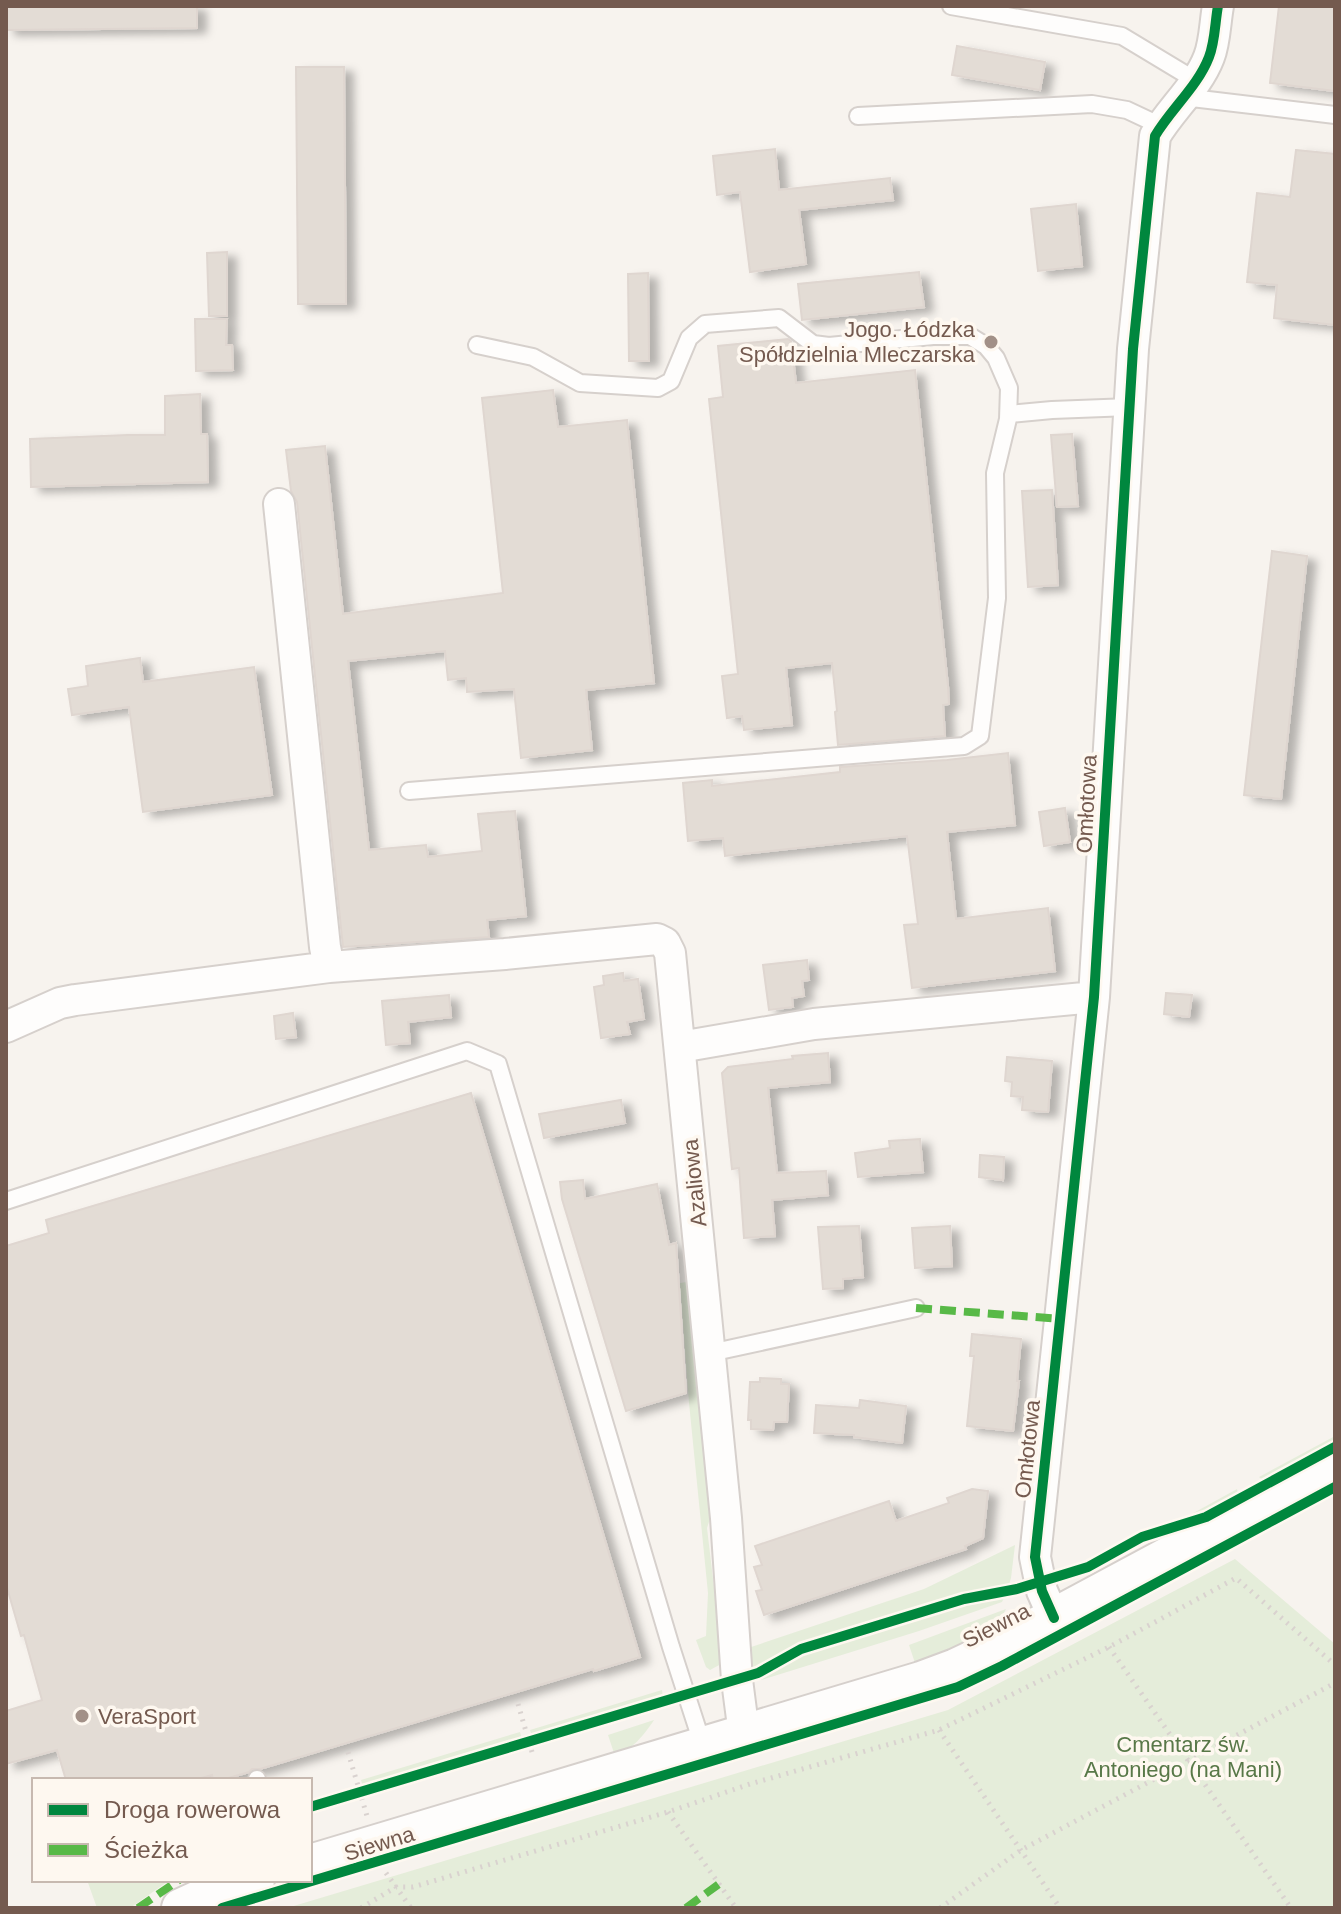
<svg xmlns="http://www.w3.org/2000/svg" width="1341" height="1914" font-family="Arial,sans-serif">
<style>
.green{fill:#e5edda}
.building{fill:#e3dcd5;stroke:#dfd6d0;stroke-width:2;filter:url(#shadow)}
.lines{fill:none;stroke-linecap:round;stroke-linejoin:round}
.service-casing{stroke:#d6d0cc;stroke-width:20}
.minor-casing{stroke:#d6d0cc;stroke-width:34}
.tertiary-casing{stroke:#d6d0cc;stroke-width:42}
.path{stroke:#d9d2cf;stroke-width:5;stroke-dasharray:2 6;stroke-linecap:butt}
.service{stroke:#fefdfc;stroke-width:16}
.minor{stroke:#fefdfc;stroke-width:30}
.tertiary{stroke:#fefdfc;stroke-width:38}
.quiet{stroke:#58b947;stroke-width:8;stroke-dasharray:16 8;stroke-linecap:butt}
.cycleway-casing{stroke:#fef8f0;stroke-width:15}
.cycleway{stroke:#00873e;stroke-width:10}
.poi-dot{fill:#a29087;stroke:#fef8f0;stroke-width:3}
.labels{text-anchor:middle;stroke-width:7;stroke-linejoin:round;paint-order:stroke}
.poi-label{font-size:22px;fill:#745a4f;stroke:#fef8f0;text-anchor:end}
.street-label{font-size:22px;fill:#745a4f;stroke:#fef8f0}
.park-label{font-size:22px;fill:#587848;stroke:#fef8f0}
</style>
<defs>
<filter id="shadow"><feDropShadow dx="9" dy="5" stdDeviation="4" flood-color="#0004"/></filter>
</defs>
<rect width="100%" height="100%" fill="#f7f3ee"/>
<path class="green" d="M693 1281 715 1503 707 1528 723 1663 710 1670 706 1667 696 1640 706 1636 708 1593 689 1403 680 1283Z
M1335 1436V1442L1263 1480 1259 1477Z
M1237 1489 1238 1494 1198 1516 1179 1521Z
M1015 1545 1011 1578 1008 1588 952 1599 796 1647 757 1669 747 1672 745 1649 924 1589Z
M1235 1559 1335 1644V1908H287L948 1710Z
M1005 1596 1002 1602 919 1631 761 1680 760 1677 800 1654 963 1604Z
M1006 1609 996 1629 916 1666 909 1645Z
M662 1690 663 1697 532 1736 530 1730Z
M654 1720C645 1734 631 1751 615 1756L608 1735Z
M520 1732 522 1740 363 1787 361 1780Z
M87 1880H170L130 1908H97Z"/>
<path class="building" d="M6 6H197V28L6 30Z
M1279 6H1335V91L1270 83Z
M957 46 1045 62 1040 90 952 75Z
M296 67H344L346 304H298Z
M775 149 779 190 890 178 893 200 799 210 806 264 750 272 740 192 717 195 713 156Z
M1296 150 1335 154V325L1274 318 1277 285 1247 282 1257 193 1290 197Z
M1076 204 1082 266 1038 271 1031 209Z
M227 252V316H209L207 253Z
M919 272 924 307 802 320 798 284Z
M648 273 649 361H629L628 274Z
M195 319H227L226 345H232L233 370 196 371Z
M788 339 791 341 796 383 915 370 948 686 949 704 943 705 945 736 838 745 835 712 837 711 832 663 786 668 792 725 744 730 742 716 727 718 722 676 738 674 709 399 723 397 718 346Z
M553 390 558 427 627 420 654 683 586 690 592 750 521 758 514 689 467 692 466 678 448 680 445 651 348 661 369 850 426 845 428 857 482 851 478 814 515 811 526 916 487 920 489 937 343 947 297 502 291 491 286 450 325 446 343 614 503 593 482 398Z
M200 394 201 434H207L208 482 31 487 30 439 128 435H165V396Z
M1072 434 1078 506 1057 507 1051 435Z
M1052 490 1058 585 1028 587 1022 491Z
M1272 551 1307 556 1281 799 1244 795Z
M140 658 143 682 254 667 272 795 143 812 129 707 72 715 68 689 88 686 86 666Z
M1008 753 1015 825 947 832 956 919 1048 908 1055 971 912 988 904 925 918 924 907 836 725 856 723 838 688 841 683 783 712 780V786L840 772V767L947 760Z
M1065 808 1070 842 1044 846 1039 812Z
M807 960 809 980 802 981 804 996 792 998 793 1007 769 1010 763 965Z
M623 973 624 981 638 979 644 1019 627 1022 630 1034 601 1038 594 987 604 985 603 976Z
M1166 993 1192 995 1189 1017 1164 1014Z
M449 995 451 1017 408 1022 410 1043 386 1045 382 1001Z
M293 1013 296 1037 276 1039 274 1016Z
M828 1053 830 1082 768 1088 777 1173 826 1171 828 1195 772 1200 775 1236 744 1238 739 1168 732 1169 722 1073 728 1067 793 1059 792 1056Z
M1007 1057 1052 1061 1048 1112 1022 1110 1023 1097 1011 1096 1012 1082 1005 1081Z
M471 1093 640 1657 594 1671 593 1669 260 1769H252L249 1772 222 1780H213L212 1775 194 1780H66L57 1750 6 1764V1711L42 1700 24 1635 21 1636 6 1584V1246L49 1233 46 1220Z
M621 1100 625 1123 544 1138 539 1114Z
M920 1139 923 1172 858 1177 855 1153 890 1148 889 1141Z
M980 1155 1004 1157 1003 1180 979 1177Z
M583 1180 585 1199 657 1184 669 1245 676 1243 686 1393 626 1411 562 1199 560 1182Z
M859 1226 863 1277 843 1279V1288L823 1289 818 1227Z
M950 1226 952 1266 915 1268 912 1228Z
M972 1334 1021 1339 1017 1381H1019L1013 1431 967 1426 974 1356H970Z
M760 1378 781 1379V1384H789L787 1422H774L773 1430 751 1429V1420H748L750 1382H760Z
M860 1400 906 1406 902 1443 854 1437V1435L814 1433 816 1405 859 1408Z
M972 1489 988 1491 983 1538 965 1546 966 1549 764 1615 756 1591 762 1590 754 1567 762 1565 755 1546 889 1501 896 1521 949 1503 947 1498Z"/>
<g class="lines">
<defs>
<path id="service" d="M951 6 1122 36 1195 80
M1183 97 1335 115
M858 116 1092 104 1127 110 1161 126
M1009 414 1052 410 1130 407
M409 791 964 746 980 736 997 598 995 473 1008 419 1009 388 996 358 986 346 970 336H933L829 346 813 344 779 318 705 324 689 338 671 381 658 388 580 383 533 357 477 345
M6 1201 467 1051 498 1064 671 1647 703 1746
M710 1353 916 1308
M257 1779V1780"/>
<path id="minor" d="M279 504 325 947 329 967 505 954 657 939 665 943 670 953 726 1518 737 1680 744 1734
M6 1027 60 1003 75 1000 329 967
M680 1047 814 1024 1094 997
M1054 1618 1042 1591 1035 1557 1094 997 1133 349 1155 136C1171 109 1198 86 1209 57 1215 42 1215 22 1218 6"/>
<path id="tertiary" d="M310 1864 921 1681 956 1668 990 1652 1335 1467
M181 1908 205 1897 255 1880"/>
</defs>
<use href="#service" class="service-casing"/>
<use href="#minor" class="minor-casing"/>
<use href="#tertiary" class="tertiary-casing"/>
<path class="path" d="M1109 1647 1291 1908
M518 1704 532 1752
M939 1730 1060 1908
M348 1752 367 1816
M668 1812 736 1908
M386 1873 411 1908
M361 1908 396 1887H413L668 1812 750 1784 939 1730 1109 1647 1236 1578 1335 1665
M940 1908 1021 1850 1335 1683"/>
<use href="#service" class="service"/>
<use href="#minor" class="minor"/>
<use href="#tertiary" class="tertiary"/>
<path class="quiet" d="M916 1308 1061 1319
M138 1908 179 1880
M686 1908 719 1884"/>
<defs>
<path id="cycleway" d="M1054 1618 1042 1591 1035 1557 1094 997 1133 349 1155 136C1171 109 1198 86 1209 57 1215 42 1215 22 1218 6
M310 1807 748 1676 758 1673 801 1649 964 1599 1017 1589 1088 1567 1142 1537 1206 1517 1335 1447
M222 1908 958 1687 1002 1666 1335 1487"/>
</defs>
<use href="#cycleway" class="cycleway-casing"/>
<use href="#cycleway" class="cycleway"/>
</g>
<g class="poi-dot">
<circle cx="991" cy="342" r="8"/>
<circle cx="82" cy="1716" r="8"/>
</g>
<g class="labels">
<g class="poi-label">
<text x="975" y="337">Jogo. Łódzka<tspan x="975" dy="25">Spółdzielnia Mleczarska</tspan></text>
<text x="98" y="1724" text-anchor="start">VeraSport</text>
</g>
<g class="street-label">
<text transform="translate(1086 804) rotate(-87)" y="8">Omłotowa</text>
<text transform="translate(694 1183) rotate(-96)" y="8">Azaliowa</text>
<text transform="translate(1027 1449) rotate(-84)" y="8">Omłotowa</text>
<text transform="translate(996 1625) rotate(-27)" y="8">Siewna</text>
<text transform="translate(379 1843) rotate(-17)" y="8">Siewna</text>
</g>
<g class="park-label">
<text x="1183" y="1752">Cmentarz św.<tspan x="1183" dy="25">Antoniego (na Mani)</tspan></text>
</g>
</g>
<rect width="1341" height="1914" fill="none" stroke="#745a4f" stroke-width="16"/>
<rect x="32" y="1778" width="280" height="104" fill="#fef8f0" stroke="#c7b9b0" stroke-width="2"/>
<rect x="48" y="1804" width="40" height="12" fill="#00873e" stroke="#c7b9b0" stroke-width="2"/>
<text x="104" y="1818" font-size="24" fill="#745a4f">Droga rowerowa</text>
<rect x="48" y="1844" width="40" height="12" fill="#58b947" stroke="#c7b9b0" stroke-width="2"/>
<text x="104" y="1858" font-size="24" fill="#745a4f">Ścieżka</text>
</svg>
